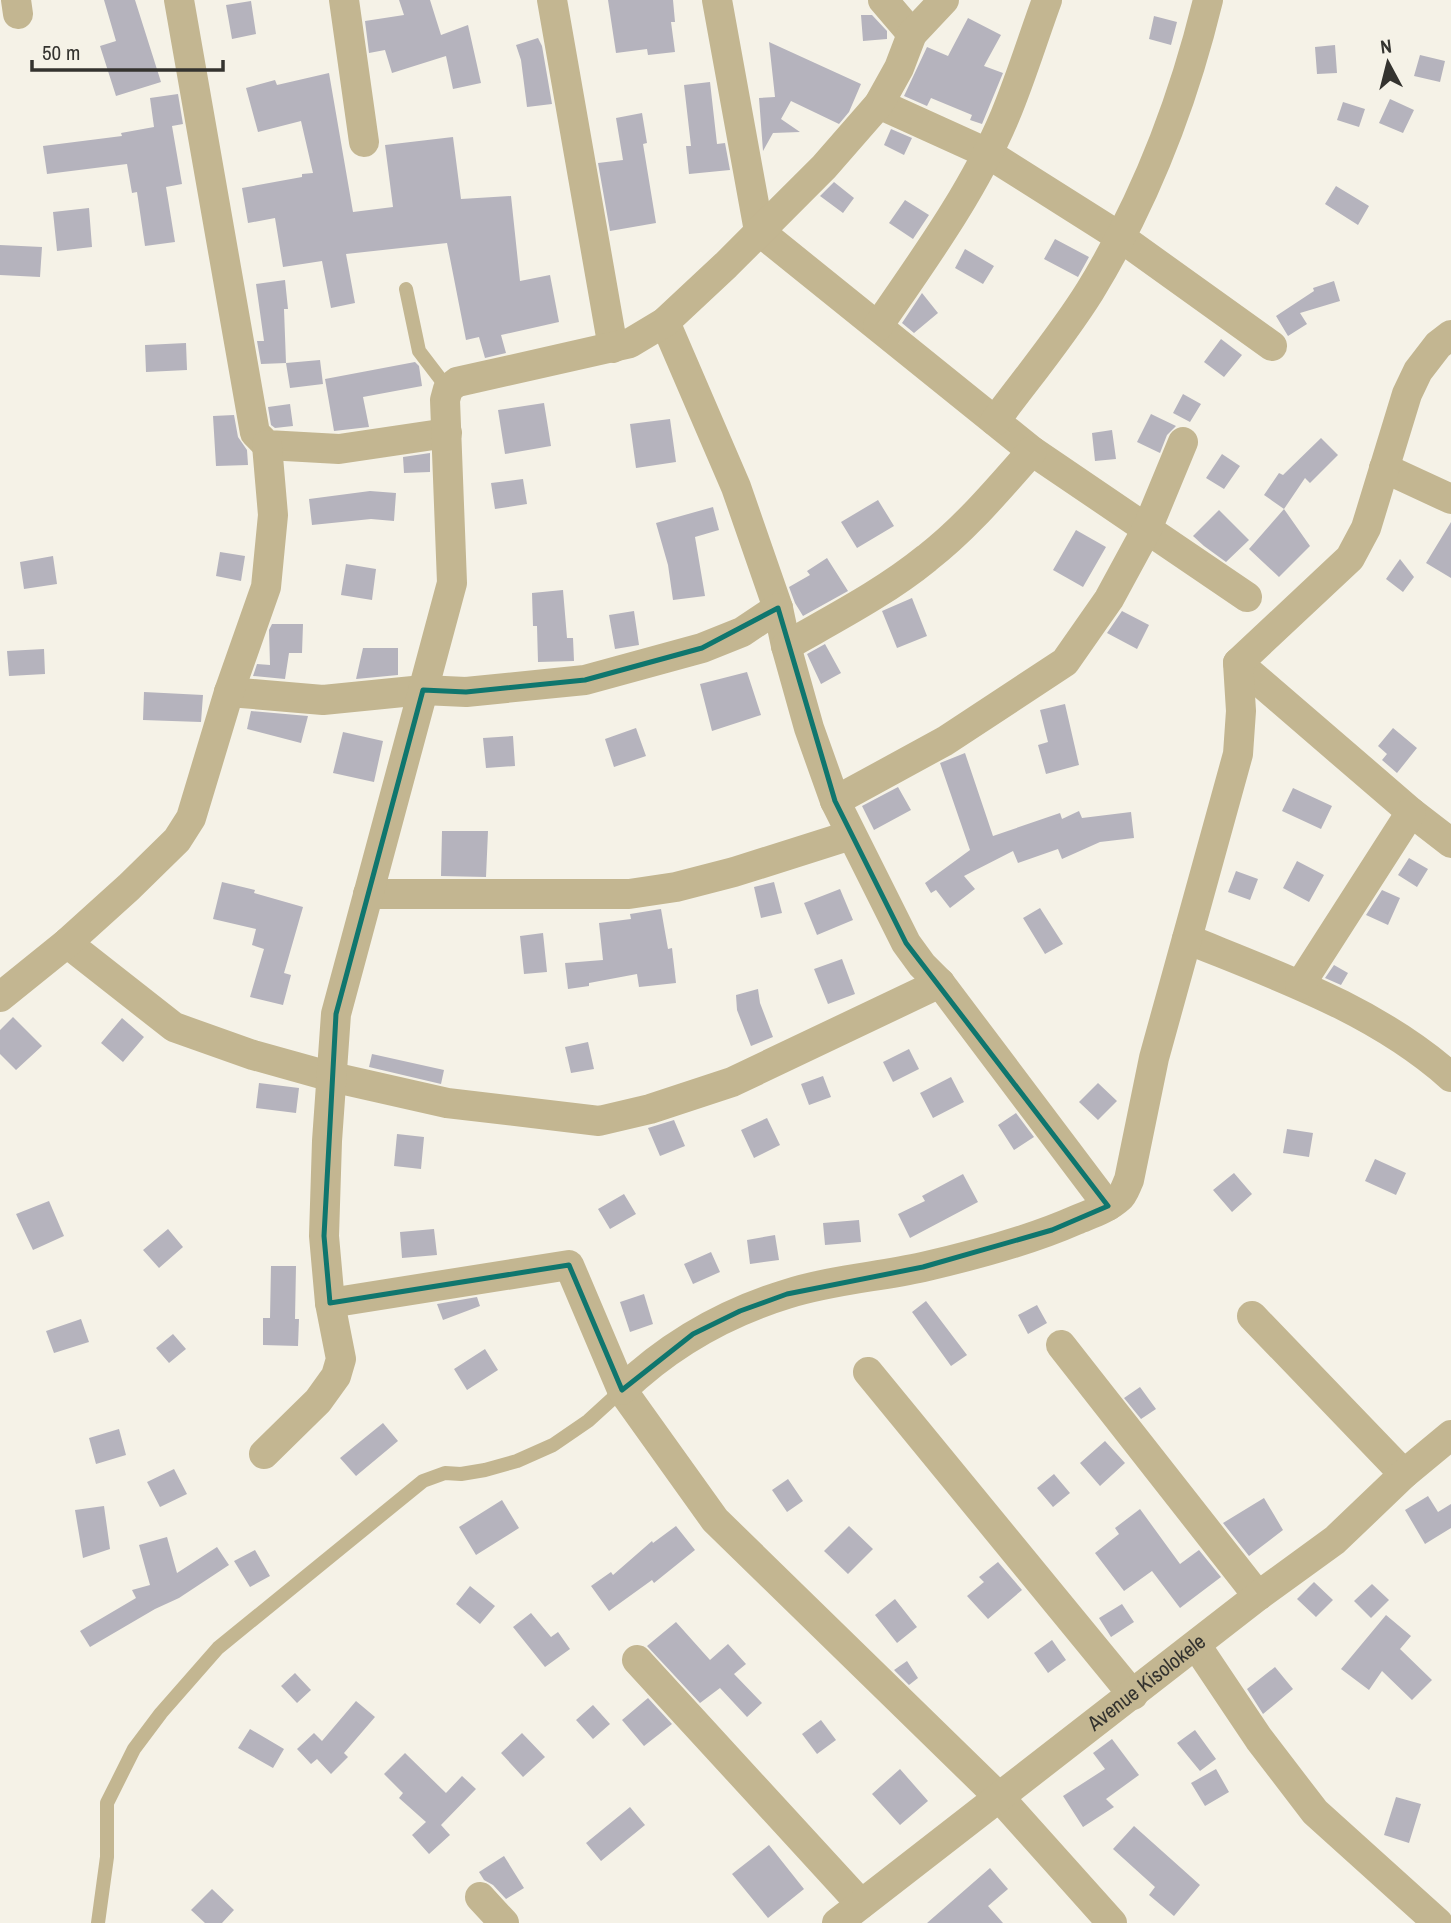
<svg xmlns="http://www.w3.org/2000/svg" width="1451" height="1923" font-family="'Archivo Narrow',sans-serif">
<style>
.building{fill:#b5b3bd}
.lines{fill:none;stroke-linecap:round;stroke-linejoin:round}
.service{stroke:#c3b691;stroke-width:14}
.minor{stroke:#c3b691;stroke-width:30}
.marked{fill:none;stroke:#0f766e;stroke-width:5;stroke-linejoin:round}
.labels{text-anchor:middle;stroke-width:5;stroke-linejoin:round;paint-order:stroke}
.street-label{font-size:21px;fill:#34332f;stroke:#f5f2e7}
</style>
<rect width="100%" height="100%" fill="#f5f2e7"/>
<path class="building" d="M104 0H135L161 82 116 96 100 46 116 41Z
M399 0H430L441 35 468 25 481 83 453 89 446 56 392 73 385 50 369 53 365 21 404 15Z
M608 0H673L675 22H671L675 52 648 55 647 49 616 53Z
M251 1 256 34 232 39 226 5Z
M861 15H872L887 31V39L863 41Z
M1154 16 1177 22 1171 45 1149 39Z
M968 18 1001 35 984 66 1003 73 982 124 970 120 972 115 931 98 927 106 904 96 927 47 948 56Z
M538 38 542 46 552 104 527 107 521 60 516 45Z
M769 42 861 84 849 112 839 124 791 101 781 119 800 132 773 133 763 151 759 98 775 97Z
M1335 45 1337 73 1317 74 1315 47Z
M1420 55 1445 61 1440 82 1414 76Z
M329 73 353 212 393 207 385 145 453 137 461 199 511 196 520 281 550 275 559 322 501 335 506 353 485 358 479 337 466 340 447 243 346 254 355 303 331 308 322 261 283 267 275 218 248 223 242 188 302 177V174L313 173 301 121 258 132 246 88 275 80 277 85Z
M710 82 717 144 725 143 730 170 689 174 686 146H691L684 85Z
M178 94 183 124 172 126 182 184 166 187 175 242 145 246 137 192 132 193 127 164 47 174 43 146 122 136 121 133 154 127 150 98Z
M1390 99 1414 110 1403 133 1379 123Z
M1343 102 1365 109 1359 127 1337 120Z
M642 113 647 143 643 144 656 223 610 231 598 163 623 160 616 118Z
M891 129 912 138 904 155 884 145Z
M834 182 854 198 843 213 820 196Z
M1336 186 1369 206 1358 225 1325 204Z
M905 200 929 215 913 239 889 223Z
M89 208 92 247 57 251 53 212Z
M1055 239 1089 257 1078 277 1044 259Z
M0 245 42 247 40 277 0 275Z
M965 249 994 266 983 284 955 268Z
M285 280 288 309H284L286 363 261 364 257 341H264L256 284Z
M1334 281 1340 301 1300 313 1307 324 1288 336 1276 316 1314 291 1313 288Z
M922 293 938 313 914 333 902 323Z
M1221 339 1242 355 1224 377 1204 362Z
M186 343 187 370 146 372 145 345Z
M320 360 323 384 290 388 286 363Z
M415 362 419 366 422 386 363 397 369 427 334 431 325 379Z
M1183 394 1201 404 1190 422 1173 413Z
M544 403 551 446 505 454 498 410Z
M290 404 293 426 275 428 271 425 268 407Z
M1151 414 1176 426 1167 435 1160 453 1137 442Z
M234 415 238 437 247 450 248 465 216 466 213 416Z
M670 419 676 462 636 468 630 424Z
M1112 430 1116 459 1095 461 1092 433Z
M1321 438 1338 455 1310 483 1305 478 1284 509 1264 495 1279 473 1283 475Z
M430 453V472L404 473 403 457Z
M1222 454 1240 466 1224 489 1206 478Z
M523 479 527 504 495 509 491 483Z
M370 491 396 493 394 521 371 519 312 525 309 499Z
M878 500 894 526 857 548 841 522Z
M713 507 719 530 695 537 705 596 673 600 668 565 656 523Z
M1284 509 1310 546 1279 577 1249 549Z
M1219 510 1249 540 1226 562 1204 546 1193 536Z
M1451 522V578L1426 563Z
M1076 530 1106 547 1083 587 1053 570Z
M220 552 245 556 241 581 216 576Z
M53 556 57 584 24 589 20 562Z
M827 558 848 591 803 616 795 603 789 587 810 575 807 571Z
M1400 559 1414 577 1403 592 1386 579Z
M346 564 376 569 372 600 341 595Z
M563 590 567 638H573L574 661 538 662 537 626H533L532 593Z
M912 598 927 636 897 648 882 611Z
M634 611 639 645 615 649 609 615Z
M1122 611 1149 625 1137 649 1107 633Z
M272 624H303L302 653H289L285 679 253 676 257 664 270 665 269 630Z
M825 644 841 673 821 684 807 654Z
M363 648H398V675L356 679Z
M44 649 45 674 9 676 7 651Z
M747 672 761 715 712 731 700 684Z
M144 692 203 695 201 722 143 720Z
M1065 704 1079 765 1046 774 1038 745 1048 742 1040 710Z
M251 711 308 716 301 743 247 729Z
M636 728 646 756 614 767 605 739Z
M1393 728 1417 748 1397 773 1382 760 1387 754 1378 746Z
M343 732 383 741 374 782 333 773Z
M513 736 515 766 486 768 483 738Z
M965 753 993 836 1060 813 1062 819 1079 811 1082 818 1131 812 1134 838 1100 842 1062 859 1058 849 1018 863 1013 851 964 876 975 889 950 908 936 890 931 893 925 883 970 850 940 763Z
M898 787 911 810 874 830 862 806Z
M1293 788 1332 806 1321 829 1282 811Z
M442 831H488L486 877 441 876Z
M1409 858 1428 869 1417 887 1398 875Z
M1297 861 1324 875 1309 902 1283 888Z
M1236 871 1258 879 1250 900 1228 892Z
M222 882 255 890 254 893 303 907 284 973 291 975 283 1005 250 997 264 949 252 945 256 929 213 919Z
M774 882 782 913 761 918 754 887Z
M840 889 853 920 817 935 804 903Z
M1382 890 1400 898 1388 925 1366 915Z
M1040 908 1063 944 1045 954 1023 918Z
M661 909 668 949 672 948 676 983 639 987 637 974 589 983V986L568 989 565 963 603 960 599 923 631 919 630 914Z
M543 933 547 972 524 974 520 936Z
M842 959 855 994 828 1004 814 969Z
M1334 965 1348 973 1341 985 1325 978Z
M758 989 760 1003 773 1037 751 1046 737 1010 736 995Z
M13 1017 42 1046 16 1070 0 1054V1030Z
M122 1018 144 1037 123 1062 101 1043Z
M588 1042 594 1069 571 1073 565 1047Z
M909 1049 919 1069 893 1082 883 1062Z
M372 1054 444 1070 441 1084 369 1067Z
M823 1076 831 1097 809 1105 801 1084Z
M951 1077 964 1102 933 1118 920 1093Z
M259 1083 299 1088 296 1113 256 1108Z
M1098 1083 1117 1101 1098 1120 1079 1102Z
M1016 1113 1034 1137 1014 1150 998 1125Z
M767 1118 780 1145 754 1158 741 1130Z
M674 1120 685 1146 660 1156 648 1128Z
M1287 1129 1313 1133 1309 1157 1283 1153Z
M397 1134 424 1137 421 1169 394 1166Z
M1375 1159 1406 1173 1396 1195 1365 1181Z
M1234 1173 1252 1194 1232 1212 1213 1190Z
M963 1174 978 1202 910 1238 898 1214 925 1201 922 1196Z
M624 1194 636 1214 610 1229 598 1209Z
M49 1201 64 1236 33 1250 16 1214Z
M859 1220 861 1242 825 1245 823 1223Z
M168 1229 183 1247 159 1268 143 1250Z
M434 1229 437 1255 402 1258 400 1232Z
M775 1235 779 1260 750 1264 747 1240Z
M711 1252 720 1272 693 1284 684 1264Z
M271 1266H296L295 1319H299L298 1346 263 1345V1318H270Z
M644 1294 653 1324 630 1332 620 1302Z
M477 1297 480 1306 443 1320 437 1304Z
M926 1301 967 1355 951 1366 912 1312Z
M1037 1305 1047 1323 1028 1334 1018 1315Z
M81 1319 89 1342 54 1353 46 1331Z
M173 1334 186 1349 169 1363 156 1348Z
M485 1349 498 1370 467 1390 454 1369Z
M1140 1387 1156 1409 1141 1419 1124 1398Z
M383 1423 398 1441 356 1476 340 1458Z
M119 1429 126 1455 96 1464 89 1438Z
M1105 1441 1125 1463 1100 1486 1080 1463Z
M174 1469 187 1494 160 1507 147 1482Z
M1054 1474 1070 1493 1053 1507 1037 1488Z
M788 1479 803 1501 787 1512 772 1490Z
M1428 1496 1438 1512 1451 1504V1528L1425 1544 1405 1510Z
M1264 1498 1283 1530 1249 1556 1223 1523Z
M502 1500 519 1528 476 1555 459 1527Z
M104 1506 110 1549 83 1558 75 1510Z
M1140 1509 1180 1564 1199 1550 1221 1577 1180 1608 1152 1571 1124 1591 1095 1553 1119 1534 1115 1528Z
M676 1526 695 1550 654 1583 652 1580 609 1611 591 1586 611 1572 613 1575 652 1541 653 1543Z
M849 1526 873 1549 848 1574 824 1551Z
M167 1537 177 1573 217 1547 229 1565 179 1598 155 1609 90 1647 80 1631 136 1598 132 1590 150 1585 139 1545Z
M255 1550 270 1576 250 1587 234 1561Z
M998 1562 1022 1590 988 1619 967 1596 984 1582 979 1577Z
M1314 1582 1333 1600 1316 1617 1297 1599Z
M1372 1584 1389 1600 1371 1618 1354 1601Z
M470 1586 495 1606 480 1624 456 1604Z
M895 1599 917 1627 897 1643 875 1615Z
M1122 1604 1134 1622 1111 1637 1099 1618Z
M531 1613 551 1637 558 1632 570 1649 545 1667 513 1627Z
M1386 1615 1411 1636 1400 1649 1432 1680 1412 1700 1382 1671 1369 1690 1341 1669Z
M676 1622 710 1660 728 1644 746 1664 734 1674 762 1703 747 1717 720 1688 700 1703 647 1646Z
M1052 1640 1066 1660 1048 1673 1034 1653Z
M907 1661 918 1678 909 1685 894 1670Z
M1275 1667 1293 1689 1263 1714 1247 1689Z
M295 1673 311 1690 297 1703 281 1686Z
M648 1698 672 1724 644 1746 622 1720Z
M356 1701 375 1717 344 1753 348 1757 331 1774 317 1759 311 1764 297 1749 314 1733 322 1741Z
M593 1705 610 1724 593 1739 576 1720Z
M821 1720 836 1740 817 1754 802 1734Z
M250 1729 284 1749 273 1768 238 1748Z
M1195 1730 1216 1759 1200 1771 1177 1743Z
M522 1733 545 1757 523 1777 501 1753Z
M1112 1739 1139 1775 1106 1799 1114 1807 1083 1827 1063 1796 1105 1769 1093 1753Z
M405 1753 446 1793 462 1776 476 1789 441 1825 450 1835 429 1854 412 1835 426 1822 399 1798 403 1793 384 1774Z
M900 1769 928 1801 900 1825 872 1794Z
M1216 1769 1229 1792 1205 1806 1191 1783Z
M1396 1797 1421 1804 1409 1843 1384 1835Z
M630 1807 645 1825 601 1861 586 1843Z
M1134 1826 1200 1885 1174 1916 1149 1895 1155 1887 1113 1849Z
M769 1845 804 1889 768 1918 732 1874Z
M504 1856 524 1888 506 1899 493 1885 484 1880 479 1872Z
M990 1868 1008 1889 988 1906 1003 1923H927Z
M212 1889 234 1910 222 1923H205L191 1910Z"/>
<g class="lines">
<path class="service" d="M406 289 419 351 448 389
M98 1923 107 1857V1803L134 1749 161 1713 218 1648 423 1481 445 1473 461 1474 485 1470 517 1461 553 1445 588 1421 622 1390"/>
<g class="minor">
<path d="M16 0 18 14"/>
<path d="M179 0 255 433 267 445 339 449 447 433"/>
<path d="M344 0 364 142"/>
<path d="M552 0 613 348"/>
<path d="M717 0 759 231 1032 451 1247 597"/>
<path d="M883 0 912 34"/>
<path d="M879 104 987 153 1120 237 1272 346"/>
<path d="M665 322 736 487 778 608 786 646 809 728 835 801 906 943 922 965 940 983 1108 1206"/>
<path d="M878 326C924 259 973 192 1005 116 1021 78 1033 38 1047 0"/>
<path d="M995 421C1027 378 1062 336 1090 291 1145 201 1183 103 1208 0"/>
<path d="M1384 468 1451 499"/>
<path d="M786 646C833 619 884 593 927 558 967 527 999 488 1032 451"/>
<path d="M1238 663 1411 812 1451 843"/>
<path d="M229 692 323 700 423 690 466 692 585 680 702 648 742 632 778 608"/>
<path d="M835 801 945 741 1065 662 1109 599 1147 529 1183 442"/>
<path d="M368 894H629L676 887 734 872 851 835"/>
<path d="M1187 939C1278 976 1376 1010 1451 1077"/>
<path d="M67 943 174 1027 253 1055 332 1077 447 1103 599 1121 650 1109 732 1082 940 983"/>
<path d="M1300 985 1411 812"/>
<path d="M0 997 67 943 129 887 177 840 191 818 229 692 266 587 273 515 267 445"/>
<path d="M330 1303 569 1265 622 1390 715 1520 1000 1798 1112 1923"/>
<path d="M1252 1316 1404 1474"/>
<path d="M1061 1345 1258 1596"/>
<path d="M868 1372 1133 1695"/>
<path d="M622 1390C669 1345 725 1313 787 1294 831 1280 878 1277 923 1267 971 1256 1031 1240 1076 1220 1090 1214 1107 1209 1119 1198 1124 1194 1126 1186 1129 1180L1154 1058 1238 754 1241 711 1238 663 1350 558 1366 528 1407 394 1418 371 1438 345 1451 335"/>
<path d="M264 1454 318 1401 336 1376 341 1359 330 1303 324 1236 327 1141 336 1014 452 583 445 400 448 389 457 382 630 343 665 322 726 265 824 167 879 104 899 68 912 34 944 0"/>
<path d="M1196 1645 1259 1739 1315 1812 1438 1923"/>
<path d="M637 1660 861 1904"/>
<path d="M480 1897 504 1923"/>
<path id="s1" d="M837 1923 1258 1596 1335 1540 1404 1474 1451 1435"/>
</g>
</g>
<path class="marked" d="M778 608 835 801 906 943 1108 1206 1052 1230 923 1267 787 1294 740 1311 693 1334 622 1390 569 1265 330 1303 324 1236 336 1014 423 690 466 692 585 680 702 648Z"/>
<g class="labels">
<g class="street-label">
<text dy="7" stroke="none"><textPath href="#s1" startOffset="392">Avenue Kisolokele</textPath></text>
</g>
</g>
<g transform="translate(1388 63) rotate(353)" stroke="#f5f2e7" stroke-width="5" paint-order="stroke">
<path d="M0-5L12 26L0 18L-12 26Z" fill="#34332f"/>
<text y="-10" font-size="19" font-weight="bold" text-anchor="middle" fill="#34332f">N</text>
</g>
<path d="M32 60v10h191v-10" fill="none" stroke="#34332f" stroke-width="3.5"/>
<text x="42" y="60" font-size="21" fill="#34332f" stroke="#f5f2e7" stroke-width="5" paint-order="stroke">50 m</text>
</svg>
